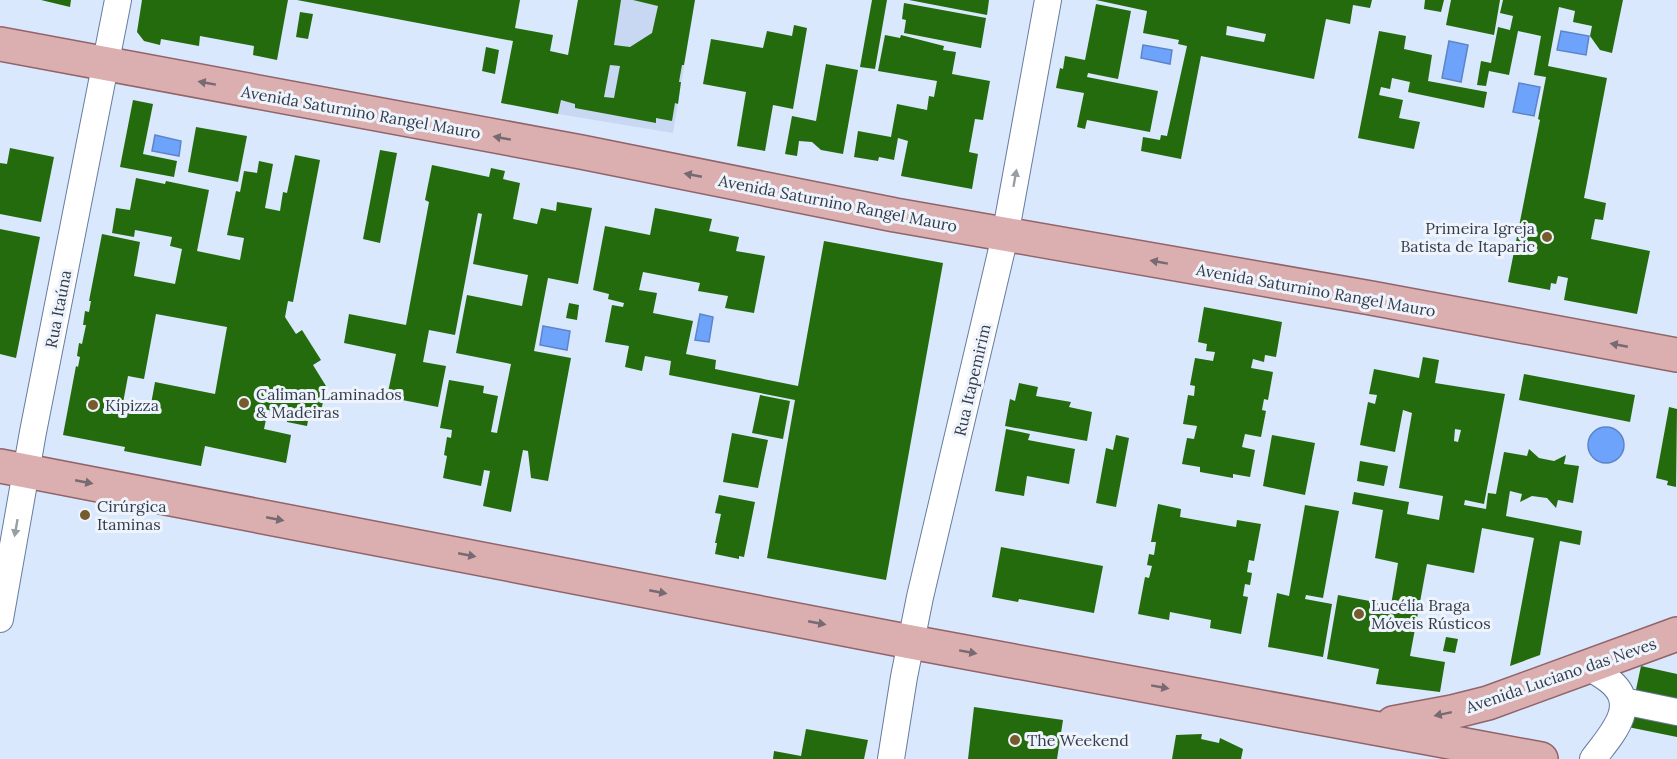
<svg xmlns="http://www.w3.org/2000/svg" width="1677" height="759" font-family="Lora,serif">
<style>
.built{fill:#c9d8f2}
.water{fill:#6ea3fc;stroke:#5c84c7;stroke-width:1.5}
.building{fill:#236b0d;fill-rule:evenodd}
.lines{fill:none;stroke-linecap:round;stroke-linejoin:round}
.minor-casing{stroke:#687c9d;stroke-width:28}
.major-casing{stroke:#91646a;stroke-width:36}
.minor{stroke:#fff;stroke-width:26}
.major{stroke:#dbafaf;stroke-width:33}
.oneway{fill:#766a73}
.oneway2{fill:#999ea5}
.poi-dot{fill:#765c2d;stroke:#eff4fc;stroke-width:2}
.labels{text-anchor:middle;stroke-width:6;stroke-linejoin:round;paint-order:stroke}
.street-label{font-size:16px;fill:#333c4b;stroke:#eff4fc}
.poi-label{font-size:16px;fill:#333c4b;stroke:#eff4fc;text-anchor:start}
</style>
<rect width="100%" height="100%" fill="#dae8fe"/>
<path class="built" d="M578 0H695L673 133 558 114Z"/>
<path class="water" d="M1561 31 1589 36 1586 55 1557 50Z
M1449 41 1468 45 1461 82 1442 78Z
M1143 45 1172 50 1170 64 1141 58Z
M1519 83 1540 87 1534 116 1513 112Z
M155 135 181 141 179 156 152 151Z
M700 314 713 317 709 342 695 340Z
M543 326 570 331 567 350 540 345Z
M1588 445a18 18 0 1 1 36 0a18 18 0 1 1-36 0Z"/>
<path class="building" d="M41 0H71L70 7Z
M142 0H288L277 60 253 55 254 46 200 36 199 46 161 39 160 45 144 41 137 32Z
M297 0H520L515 28 553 35 550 51 568 55 578 0H621L614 45 630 47 652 33 658 6 633 0H695L684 65H682L679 82H681L678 104 675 103 672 121 656 118V123L575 108V104L561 100 558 114 501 103 513 41ZM610 65 620 66 614 98 604 97Z
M872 0H887L875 69 860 67Z
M909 0H989L987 15Z
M1096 0H1372L1370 8 1353 5 1350 24 1326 19 1314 79 1201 56 1181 159 1141 151 1143 137 1160 140 1161 135 1167 136 1187 46 1178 44 1179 40 1143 33 1147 11ZM1227 26 1266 34 1264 42 1226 35Z
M1425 0H1444L1441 12 1424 9Z
M1451 0H1500L1494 35 1446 25Z
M1503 0H1623L1612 53 1600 50 1590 36 1592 26 1573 22 1575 11 1559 7 1548 66 1607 78 1584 198 1606 203 1603 220 1595 219 1591 239 1650 251 1637 314 1564 300 1568 278 1558 276 1556 284 1551 283 1550 290 1508 282 1540 120 1538 119 1546 77 1534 75 1541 36 1518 31 1509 75 1489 71 1486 86 1477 85 1481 61 1491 63 1498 27 1510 30 1513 16 1500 13Z
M904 3 986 18 981 48 904 33 906 20 902 19Z
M1096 4 1131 11 1118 79 1088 73 1087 77 1158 91 1150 132 1087 120 1085 129 1077 127 1084 93 1056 88 1060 68 1063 69 1065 56 1085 60Z
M300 12 313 14 308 39 296 37Z
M794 25 807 28 793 109 773 105 765 151 737 146 746 92 703 84 711 39 763 48 767 31 792 36Z
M1379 31 1406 36 1404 49 1432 55 1428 81 1487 92 1484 108 1408 92 1410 82 1392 78 1390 89 1381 87 1379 95 1403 100 1399 118 1420 122 1414 149 1358 138Z
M885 35 900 38 901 35 944 46 943 50 956 52 952 74 990 81 983 120 975 119 969 152 978 154 972 189 901 176 908 141 898 138 894 160 879 157 878 161 854 157 858 131 891 137 897 104 927 110 929 96 934 97 937 81 878 71Z
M486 47 499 50 495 74 482 71Z
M826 64 858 70 843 154 821 150 812 142 799 141 797 156 785 154 792 116 816 121Z
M133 100 153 104 143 154 177 161 174 177 120 167Z
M196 127 247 136 238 182 188 172Z
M10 148 54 157 41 222 0 214V163L7 164Z
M380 150 397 153 380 243 363 239Z
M295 155 320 160 293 302 288 301 285 317 296 334 302 330 321 360 313 365 326 386 320 417 309 415 307 426 287 422 288 414 268 410 264 429 291 435 286 463 205 446 201 466 124 451 125 447 63 435 76 366 78 367 80 357 77 356 79 343 82 344 86 325H83L85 311 89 312 91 301H89L102 234 140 242 134 276 175 284 182 249 170 246 172 237 135 230 134 237 112 233 116 208 130 210 136 178 165 184 166 181 209 190 197 251 240 260 244 238 227 235 236 191 240 192 244 171 257 173 259 161 273 164 265 208 280 211 283 192 287 193ZM156 314 227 327 215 394 155 382 151 404 133 401 132 405 123 403 128 376 144 379Z
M432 165 489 177 491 168 505 171 503 179 520 183 513 219 537 224 541 208 556 211 557 202 592 208 578 284 548 278 534 351 571 358 548 481 531 478 528 451 523 450 511 512 483 506 490 471 484 470 481 486 443 478 447 456 444 455 447 437 451 438 452 430 440 428 449 380 484 386 483 393 498 396 491 432 497 433 511 364 456 353 467 295 522 306 528 275 473 264 482 214 478 213 455 335 429 330 423 362 446 366 438 407 387 397 396 354 344 343 349 314 406 325 429 202 425 200Z
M655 208 712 219 709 231 739 237 736 251 765 256 754 313 725 308 728 296 698 291 700 283 643 272 639 290 657 293 653 313 693 321 686 354 716 360 715 369 798 386 824 241 943 263 886 580 767 558 795 400 669 375 671 361 645 356 642 371 625 367 629 346 605 342 612 305 623 307 624 303 608 299 609 294 593 290 605 226 650 235Z
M0 229 40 237 16 358 0 354Z
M569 303 579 305 577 320 566 318Z
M1204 307 1282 322 1276 357 1265 355 1264 362 1253 359 1251 368 1273 372 1268 400 1264 399 1262 410 1266 411 1261 437 1245 434 1242 447 1255 450 1250 477 1233 474V478L1200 472V467L1182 464 1187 438 1194 439 1197 426 1183 424 1188 395 1194 396 1195 386 1190 385 1195 358 1213 361 1215 352 1206 351 1207 344 1198 342Z
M1423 357 1439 360 1435 383 1505 394 1484 504 1465 500 1464 505 1486 509 1488 493 1496 494 1504 452 1527 456 1529 449 1539 458 1554 461 1566 455 1564 464 1579 466 1573 503 1558 500 1556 508 1547 498 1532 496 1520 502 1522 494 1510 491 1509 497 1506 516 1582 531 1580 545 1560 541 1540 655 1510 666 1534 538 1482 528 1474 573 1427 564 1410 656 1445 662 1440 692 1376 684 1379 669 1327 659 1338 595 1391 605 1398 563 1375 558 1383 510 1352 504 1354 492 1409 502 1407 514 1439 520 1443 496 1399 488 1412 413 1403 410 1395 452 1360 445 1368 402 1375 404 1377 395 1369 394 1374 369 1419 378ZM1455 429 1461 430 1458 442 1454 441Z
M1524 374 1635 395 1630 422 1519 400Z
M1019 383 1038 387 1036 396 1071 402 1069 407 1092 412 1087 441 1005 426 1010 399 1015 401Z
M760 395 790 401 783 439 752 433Z
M1669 407 1677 409 1676 487 1667 485 1668 481 1656 478Z
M1006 429 1030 434 1028 440 1075 449 1069 484 1027 476 1024 496 995 491Z
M732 433 768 440 758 488 723 482Z
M1116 435 1129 438 1116 507 1096 503 1106 448 1113 450Z
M1272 435 1315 443 1305 495 1263 486Z
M1360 461 1388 466 1384 486 1357 481Z
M719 495 755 502 744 557 739 556V559L715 554 717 543H715L721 514 715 513Z
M1158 504 1181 509 1180 517 1236 527 1237 520 1261 524 1254 561 1249 560 1247 572 1252 573 1250 585 1245 584 1243 596 1248 597 1241 634 1210 628 1211 620 1170 612 1169 620 1138 614 1145 577 1149 578 1152 566 1147 565 1149 554 1154 555 1156 542H1151Z
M1305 505 1339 511 1323 598 1306 595 1305 599 1332 604 1323 657 1268 647 1277 593 1289 596Z
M1001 547 1103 566 1094 613 1019 599 1018 602 992 597Z
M1446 637 1458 639 1455 653 1443 651Z
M1641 666 1677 674V737L1628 727Z
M974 707 1063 720 1057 759H968Z
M806 729 868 740 864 759H773L774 751 801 756Z
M1202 734 1201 739 1219 743 1220 738 1243 749 1241 759H1172L1176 735Z"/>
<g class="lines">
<defs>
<path id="minor" d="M0 619 33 432 118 0
M1587 666C1595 671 1604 676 1611 682 1640 707 1609 737 1593 759
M1623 701 1677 712
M891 759 904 677 920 597 1005 236 1048 0"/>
<path id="major" d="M0 44 581 152 895 215 1371 298 1677 355
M0 466 911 642 1541 759
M1393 723 1452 712 1488 703 1677 634"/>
</defs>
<use href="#minor" class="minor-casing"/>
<use href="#major" class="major-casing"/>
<use href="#minor" class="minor"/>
<use href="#major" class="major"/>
</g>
<defs><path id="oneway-solid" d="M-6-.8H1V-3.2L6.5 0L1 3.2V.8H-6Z" transform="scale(1.5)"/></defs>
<g class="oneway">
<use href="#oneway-solid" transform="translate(207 83) rotate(-170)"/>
<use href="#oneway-solid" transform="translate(502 138) rotate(-170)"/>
<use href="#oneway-solid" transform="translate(693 175) rotate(-169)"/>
<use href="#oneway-solid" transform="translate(1159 262) rotate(-170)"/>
<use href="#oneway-solid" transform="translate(1619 345) rotate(-169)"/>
<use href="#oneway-solid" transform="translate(84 482) rotate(11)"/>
<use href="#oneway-solid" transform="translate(275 519) rotate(11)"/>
<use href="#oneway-solid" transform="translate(467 555) rotate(11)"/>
<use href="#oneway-solid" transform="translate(658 592) rotate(11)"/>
<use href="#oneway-solid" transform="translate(817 623) rotate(11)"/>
<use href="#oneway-solid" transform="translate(968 652) rotate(10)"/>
<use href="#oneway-solid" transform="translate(1160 687) rotate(10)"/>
<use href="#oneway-solid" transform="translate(1443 714) rotate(168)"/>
</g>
<g class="oneway2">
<use href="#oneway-solid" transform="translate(1015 178) rotate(-80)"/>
<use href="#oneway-solid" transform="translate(16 528) rotate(100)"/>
</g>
<g class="poi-dot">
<circle cx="1547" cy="237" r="6"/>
<circle cx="244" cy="403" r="6"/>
<circle cx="93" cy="405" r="6"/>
<circle cx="85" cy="515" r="6"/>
<circle cx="1359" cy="614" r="6"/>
<circle cx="1015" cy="740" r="6"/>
</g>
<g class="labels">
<g class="street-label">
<text transform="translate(361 112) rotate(10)" y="6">Avenida Saturnino Rangel Mauro</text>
<text transform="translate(838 203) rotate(11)" y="6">Avenida Saturnino Rangel Mauro</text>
<text transform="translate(1316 290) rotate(10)" y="6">Avenida Saturnino Rangel Mauro</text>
<text transform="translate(58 309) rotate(-79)" y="6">Rua Itaúna</text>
<text transform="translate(972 380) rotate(-77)" y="6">Rua Itapemirim</text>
<text transform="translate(1561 675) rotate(-19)" y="6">Avenida Luciano das Neves</text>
</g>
<g class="poi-label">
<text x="1535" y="234" text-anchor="end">Primeira Igreja<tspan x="1535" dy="18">Batista de Itaparic</tspan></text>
<text x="256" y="400">Caliman Laminados<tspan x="256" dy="18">&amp; Madeiras</tspan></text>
<text x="105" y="411">Kipizza</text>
<text x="97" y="512">Cirúrgica<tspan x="97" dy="18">Itaminas</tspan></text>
<text x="1371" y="611">Lucélia Braga<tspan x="1371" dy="18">Móveis Rústicos</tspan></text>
<text x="1027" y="746">The Weekend</text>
</g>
</g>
</svg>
